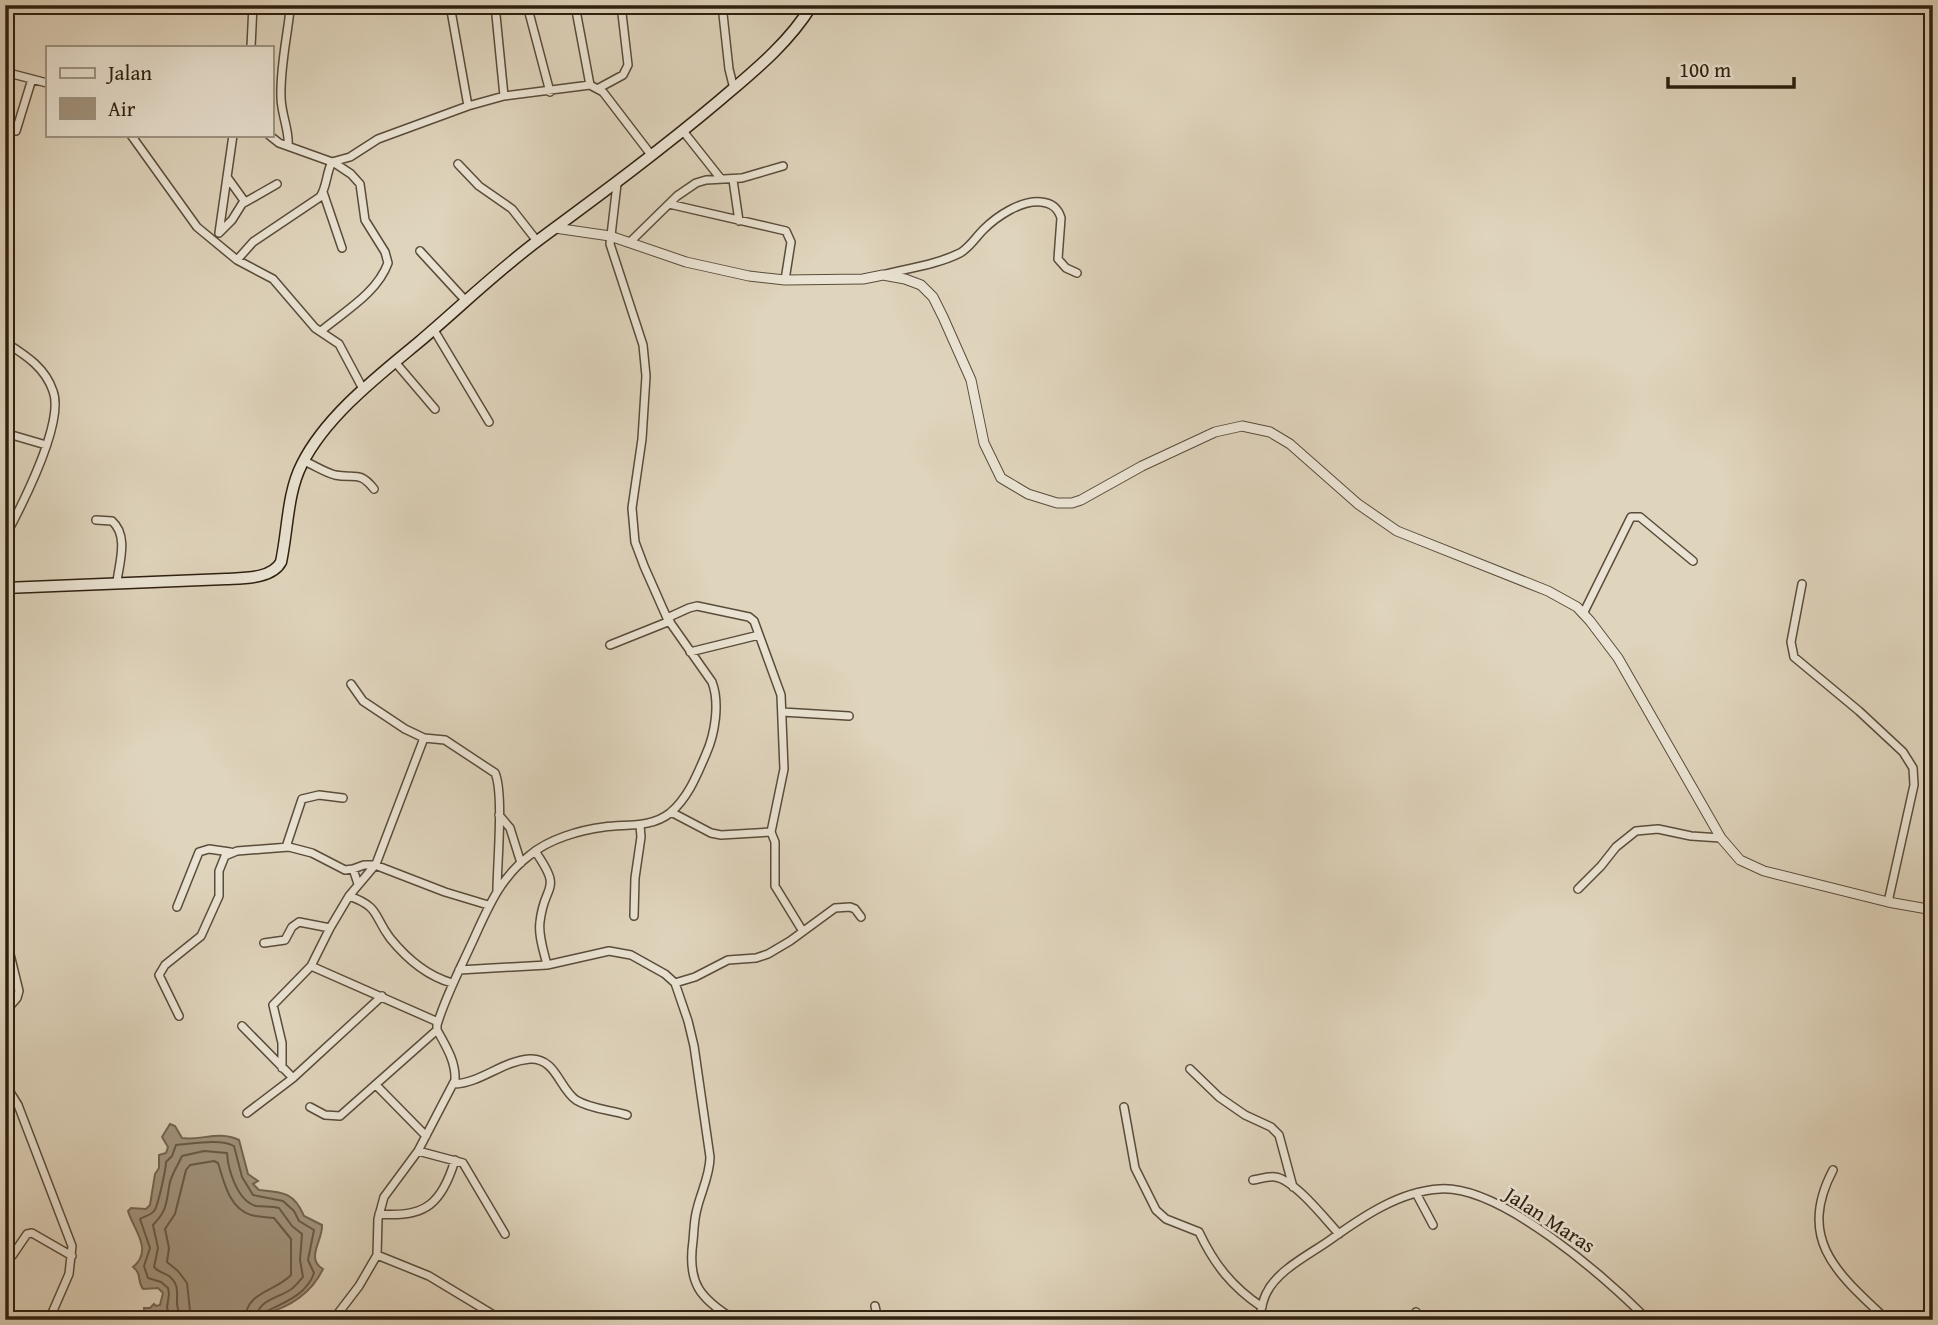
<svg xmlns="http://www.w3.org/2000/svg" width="1938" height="1325" font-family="'Gentium Book Plus',serif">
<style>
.water{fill:#a39681;stroke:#746653;stroke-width:2}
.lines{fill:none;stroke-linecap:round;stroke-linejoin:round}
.shore{stroke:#685a48;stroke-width:2}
.minor-casing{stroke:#5a4c3a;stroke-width:10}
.tertiary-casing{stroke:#5a4c3a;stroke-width:11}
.secondary-casing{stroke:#2e1f0f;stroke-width:13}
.minor{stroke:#eae3d3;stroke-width:7}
.tertiary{stroke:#eae3d3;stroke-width:9}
.secondary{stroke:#eae3d3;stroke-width:10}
.labels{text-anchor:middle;stroke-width:5;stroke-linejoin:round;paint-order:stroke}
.street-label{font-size:21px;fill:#2e1f0f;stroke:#eae3d3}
</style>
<rect width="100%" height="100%" fill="#dfd4bc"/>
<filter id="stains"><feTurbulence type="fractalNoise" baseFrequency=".00286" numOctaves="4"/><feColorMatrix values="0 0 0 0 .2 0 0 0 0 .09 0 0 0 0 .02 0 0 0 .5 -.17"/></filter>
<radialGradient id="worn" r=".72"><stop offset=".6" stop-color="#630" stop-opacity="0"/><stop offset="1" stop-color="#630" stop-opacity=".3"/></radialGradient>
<path class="water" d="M170 1124 175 1126 182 1138C201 1141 219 1130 239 1140L248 1174 258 1181 253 1184 259 1190C282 1192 294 1192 304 1216L322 1225C323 1240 305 1259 323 1269 296 1325 225 1320 167 1320V1316L144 1315V1308H150L154 1304 156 1306 160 1305 163 1293 158 1288 143 1289C137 1281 142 1274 133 1267 154 1250 133 1229 128 1211L131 1208 146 1209 150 1205 155 1174 159 1168V1155L166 1153 168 1147 162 1137Z"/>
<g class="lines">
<path class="shore" d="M172 1320 167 1308 169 1294 168 1288 161 1282 148 1278 144 1266 150 1248 140 1219C144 1216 150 1216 154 1211 158 1207 166 1168 166 1162L172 1156 176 1145C191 1144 221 1138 234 1146L242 1177 253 1195 283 1201 294 1211 299 1221 314 1230 308 1260 314 1273C307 1294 286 1302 267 1311L264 1320
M181 1320C180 1314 177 1308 177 1303 177 1292 179 1284 169 1276 163 1272 159 1273 154 1267L158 1248 153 1225C168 1210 166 1202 170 1182 173 1172 178 1165 182 1156L204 1151 227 1153C228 1169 237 1201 256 1206 264 1207 272 1206 279 1208L292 1226 302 1234 300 1260 303 1277C299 1281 295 1287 290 1290 276 1299 257 1300 256 1320
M191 1320 187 1283 178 1271 167 1262 169 1248 165 1229 175 1214 186 1170 190 1165 214 1161 218 1163C224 1182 229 1208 251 1215 258 1217 266 1217 274 1218L291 1239V1275C275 1292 246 1291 245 1320"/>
<defs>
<path id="minor" d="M90 5 113 10 141 5
M450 5 468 106
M495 5 504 96
M527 5 550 92
M575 5 590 85
M722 5 729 69 734 89
M251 47 253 5
M5 72 47 83
M599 88 623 75 628 65 621 5
M16 131 32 79
M683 131 721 179
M131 135 197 227 237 260 273 279 315 328 339 344 363 389
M288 146C290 132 281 114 281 97 280 68 287 38 290 10
M332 162 350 157 378 139 468 106 504 96 590 85 603 92 652 156
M458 164 479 186 512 209 537 241
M227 177 245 202
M733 180 739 221
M323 192 342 248
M669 204 786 231 791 242 785 280
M220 232 232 220 242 204 277 184
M219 233 233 135
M629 243 677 196 696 183 706 180 742 178 783 166
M420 251 465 300
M237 260 253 242 320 197C327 187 326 173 332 162L279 143 269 135
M886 274C910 268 938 264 960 253 969 248 976 237 983 230 997 216 1021 200 1041 202 1052 203 1058 208 1061 218L1058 259 1066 268 1077 273
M434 330 489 422
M321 331C345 311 377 293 388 263L385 252 365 220 360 184 351 174 333 162
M5 342C25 355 45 367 53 391 65 422 21 507 5 537
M395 362 435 409
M5 433 46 445
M304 461C314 465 324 472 335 475 354 479 359 470 374 489
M96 520 112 521C129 536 119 563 117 582
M1802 584 1791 642 1794 657 1859 711 1903 752 1913 768 1914 785 1888 902
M1583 614 1631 517H1640L1693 561
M667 618 689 608 697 606 749 617 754 621 781 695 784 769 771 832 775 842V886L802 930
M610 645 670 621
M690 652 759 635
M351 684 363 701 405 729 424 738 445 740 495 773C504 793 497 865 497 891
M782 712 849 716
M343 798 319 795 302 799 287 844 289 847 312 853 345 870 353 869 358 884
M671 812 711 833 721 835 771 832
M499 815 510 828 521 863
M535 851C564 893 544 882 540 922 538 935 544 952 547 965
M353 869 364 865H375L445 892 488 905
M1578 889 1601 866 1616 847 1636 831 1658 829 1691 836 1721 838
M349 896C380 907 373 915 390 938 407 959 427 976 452 983
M177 907 199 852 209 849 230 852
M634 916 635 878 641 837 640 825
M5 934 19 991 17 998 5 1012
M264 943 285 940 292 927 299 922 330 928
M311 966 438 1022
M459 970 547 965 609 951 631 955 665 974 675 983 688 1021 694 1046 710 1157C710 1175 701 1192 697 1209 694 1219 694 1231 693 1241 687 1283 700 1299 735 1320
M675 983 695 977 728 960 756 958 768 954 790 941 835 908 850 907 855 909 861 917
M179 1016 159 975 165 965 201 936 219 896V871L225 856 237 851 289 847
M242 1026 293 1078
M282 1068V1043L273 1005 311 966 330 928 349 896 376 864 424 738
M1190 1069 1219 1097 1245 1115 1271 1127 1279 1135 1293 1187
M5 1084 18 1105 72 1246 69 1274 49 1320
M454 1084C481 1083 502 1061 530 1059 556 1058 559 1088 576 1100 590 1109 612 1110 627 1115
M376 1085 426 1136
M310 1107 325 1115 340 1116 437 1030
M1124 1107 1135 1168 1156 1210 1166 1219 1199 1232C1214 1264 1232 1287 1262 1307
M247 1113 293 1078 382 996
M418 1151 463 1163 505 1234
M1833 1170C1796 1240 1838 1274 1887 1320
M1253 1180C1260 1179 1268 1176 1275 1177 1294 1179 1326 1220 1339 1234
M1416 1193 1433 1225
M379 1214C426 1218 442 1203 455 1160
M377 1255 429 1276 502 1320
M12 1256 27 1234 32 1233 72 1256
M875 1306 878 1320
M333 1320 359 1286 377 1255 378 1219 384 1197 418 1151 455 1080C456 1062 446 1046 437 1030V1025C445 998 458 973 470 947 486 913 498 879 530 855 549 839 580 830 604 827 627 824 651 828 670 813 688 798 697 775 706 754 715 734 720 703 712 682L667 618 644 566 635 542 632 508 642 439 646 376 643 345 610 244 617 184
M1259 1320C1261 1311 1262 1302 1266 1294 1277 1270 1309 1255 1330 1240 1362 1217 1400 1191 1440 1189 1501 1185 1606 1278 1648 1320
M1414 1320 1416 1312"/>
<path id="tertiary" d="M555 228 610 236 686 262 749 276 785 280 863 279 883 275 905 279 921 285 933 297 943 317 971 380 984 443 1001 478 1028 494 1057 503H1072L1081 500 1142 466 1215 432 1242 426 1270 432 1290 444 1358 504 1397 531 1548 591 1577 607 1590 621 1618 658 1721 838 1740 860 1764 871 1888 902 1933 910"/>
<path id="secondary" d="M5 588 226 579C243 578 272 579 281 562 288 530 287 493 302 464 326 416 378 376 419 342 459 308 497 271 540 239 601 194 662 149 720 100 754 71 788 44 812 5"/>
</defs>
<use href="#minor" class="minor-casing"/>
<use href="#tertiary" class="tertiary-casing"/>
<use href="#secondary" class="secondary-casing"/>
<use href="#minor" class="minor"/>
<use href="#tertiary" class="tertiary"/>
<use href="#secondary" class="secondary"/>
</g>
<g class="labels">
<g class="street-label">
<text transform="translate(1550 1220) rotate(33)" y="7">Jalan Maras</text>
</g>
</g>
<rect width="1938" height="1325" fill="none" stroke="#dfd4bc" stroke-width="28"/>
<rect x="7" y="7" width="1924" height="1311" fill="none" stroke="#2e1f0f" stroke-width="3.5"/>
<rect x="14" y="14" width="1910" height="1297" fill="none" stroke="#2e1f0f" stroke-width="2"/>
<rect x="46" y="46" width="228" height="91" fill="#eae3d3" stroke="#9f9585" stroke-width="2"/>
<rect x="60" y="68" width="35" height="10" fill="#eae3d3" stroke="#9f9585" stroke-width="2"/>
<text x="108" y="80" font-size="21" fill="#2e1f0f">Jalan</text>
<rect x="60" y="98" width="35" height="21" fill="#a39681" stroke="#9f9585" stroke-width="2"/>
<text x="108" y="116" font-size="21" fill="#2e1f0f">Air</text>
<path d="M1668 77v10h126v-10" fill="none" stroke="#2e1f0f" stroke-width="3.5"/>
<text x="1679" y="77" font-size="21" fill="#2e1f0f" stroke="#eae3d3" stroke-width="5" paint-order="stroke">100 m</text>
<rect width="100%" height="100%" filter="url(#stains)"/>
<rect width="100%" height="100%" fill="url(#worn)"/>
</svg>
